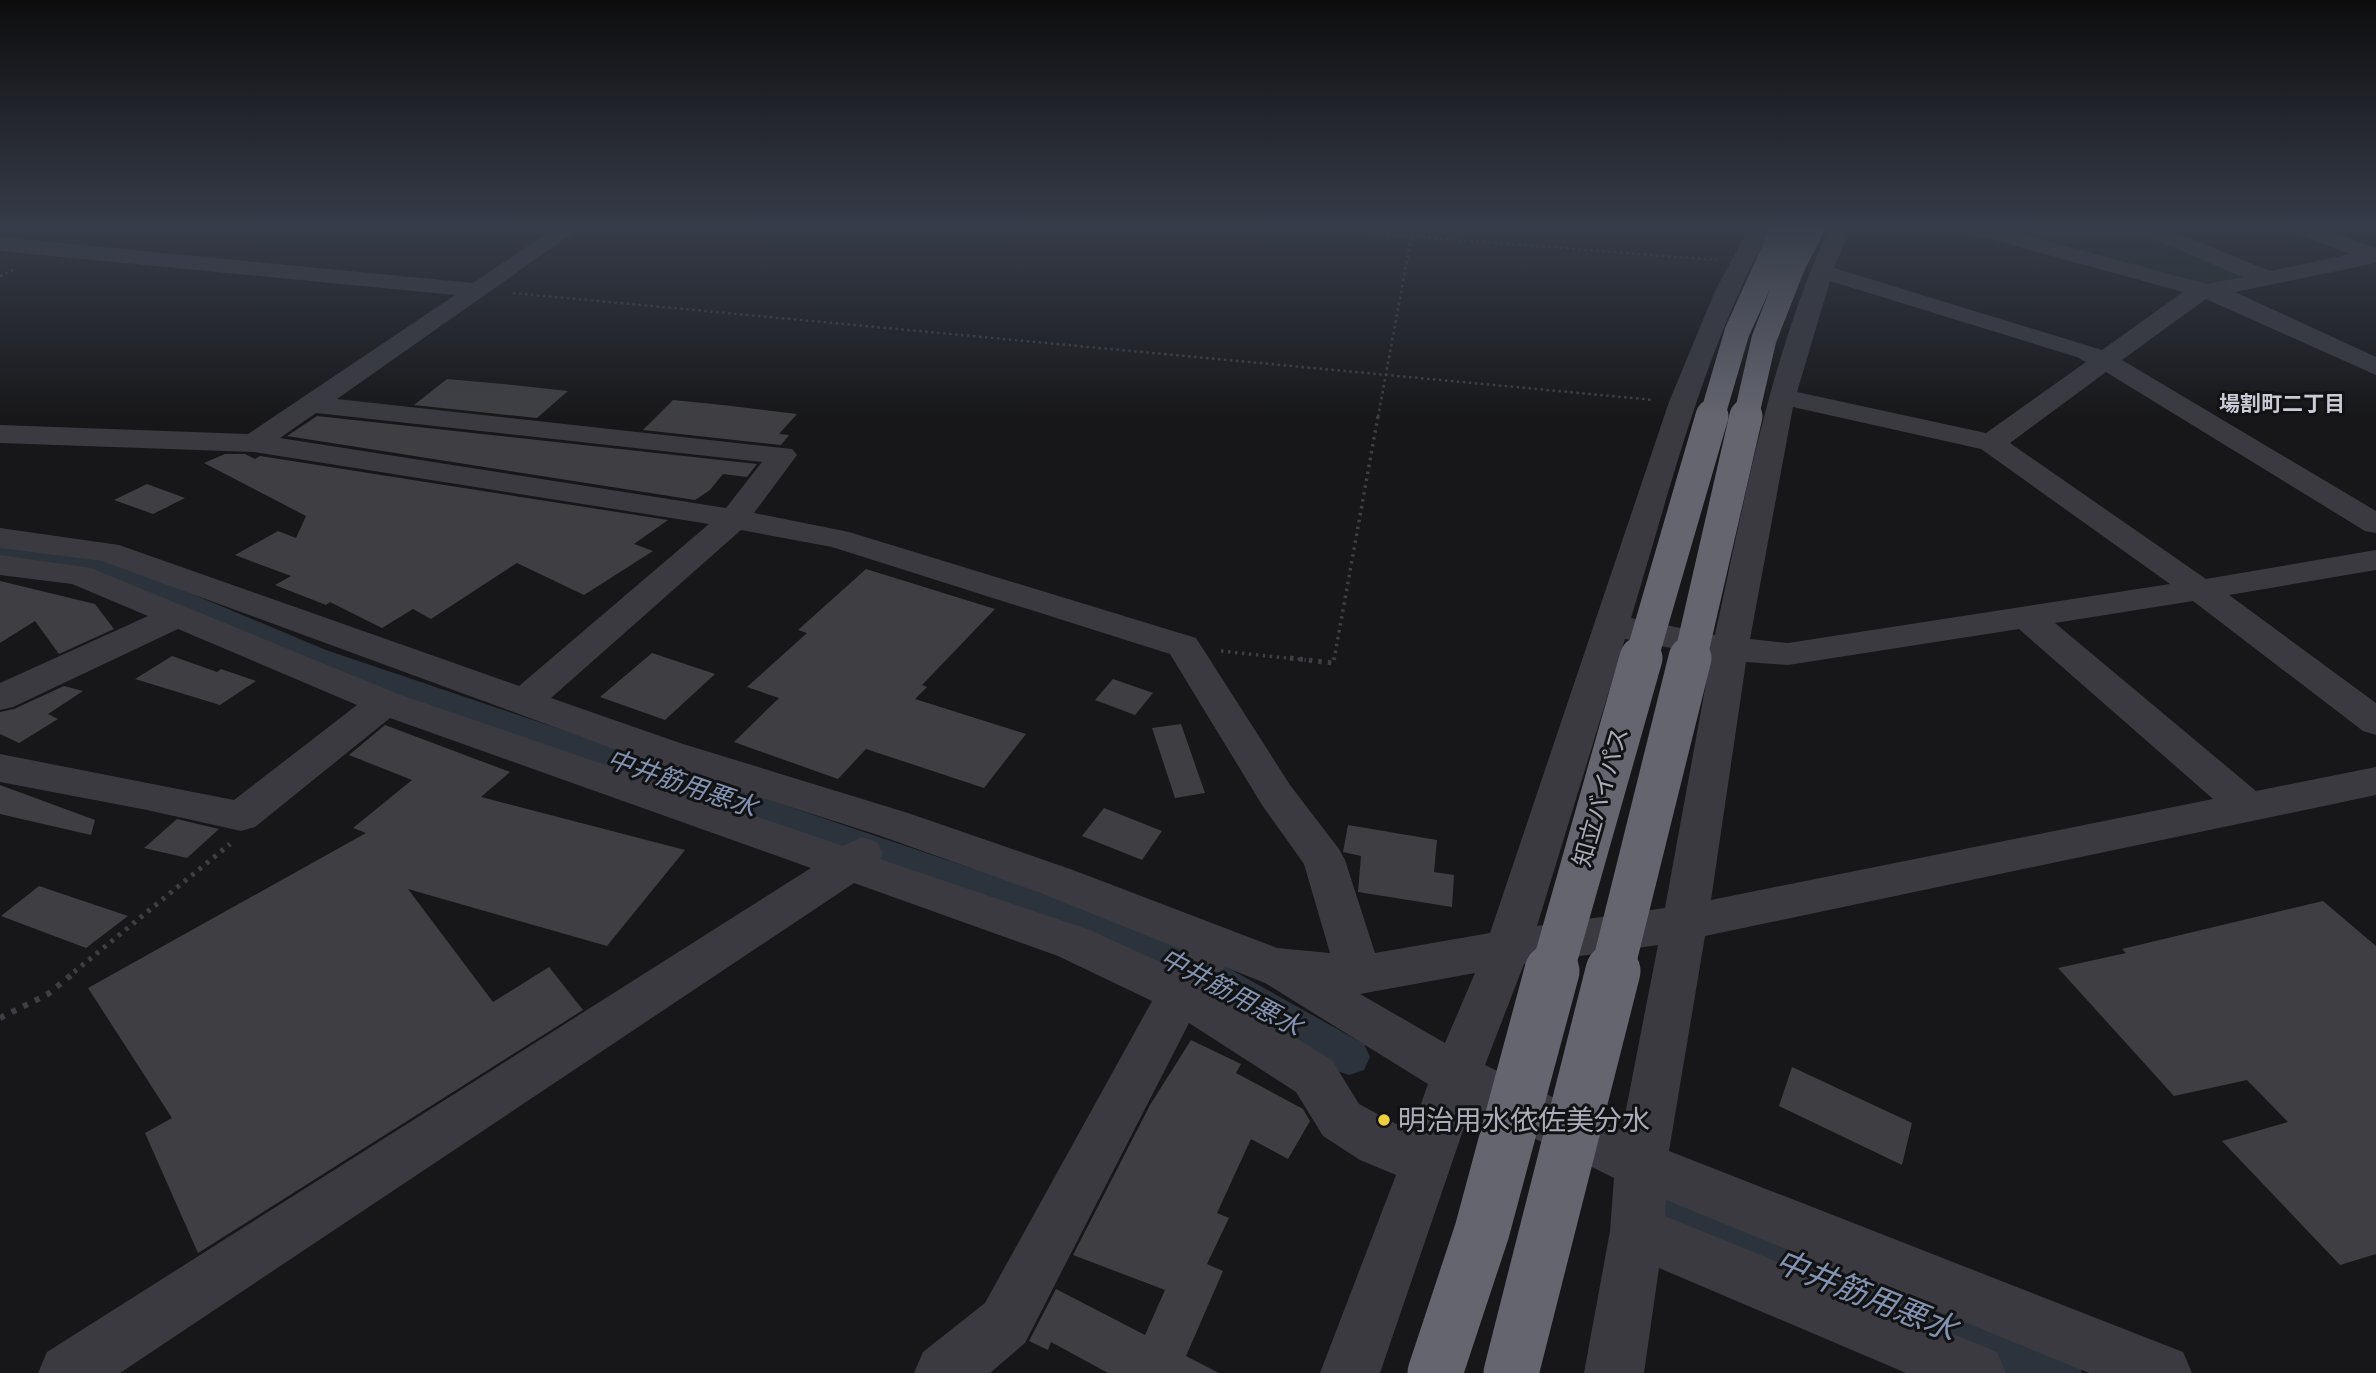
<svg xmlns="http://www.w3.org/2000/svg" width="2376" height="1373" font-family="Jost,'Noto Sans JP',sans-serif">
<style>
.green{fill:#212923}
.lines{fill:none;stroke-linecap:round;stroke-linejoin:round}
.canal{fill:#2d333d;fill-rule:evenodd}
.building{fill:#3f3f43}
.path-far3{stroke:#3e3f45;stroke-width:2.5;stroke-dasharray:2.5 3.5;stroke-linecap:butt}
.path-far2{stroke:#3e3f45;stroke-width:3.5;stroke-dasharray:2.5 4.5;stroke-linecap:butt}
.path-far1{stroke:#3e3f45;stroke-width:5;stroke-dasharray:3.5 6;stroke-linecap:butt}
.path{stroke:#3e3f45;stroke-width:6;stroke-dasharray:5 8;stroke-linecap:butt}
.minor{fill:#3a3a40;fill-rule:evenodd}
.highway-bridge-far3{stroke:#64656f;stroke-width:25}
.highway-bridge-far2{stroke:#64656f;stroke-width:33}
.highway-bridge-far1{stroke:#64656f;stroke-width:43}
.highway-bridge{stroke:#64656f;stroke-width:55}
.poi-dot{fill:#eccf3c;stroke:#121214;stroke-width:2.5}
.labels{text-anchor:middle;stroke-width:6;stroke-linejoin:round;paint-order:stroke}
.far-neighbourhood-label{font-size:21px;font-weight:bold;fill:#cbcbd5;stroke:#121214}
.street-label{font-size:24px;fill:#aaacb8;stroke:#121214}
.water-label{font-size:26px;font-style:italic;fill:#8293b2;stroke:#121214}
.near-poi-label{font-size:28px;fill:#aaacb8;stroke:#121214;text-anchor:start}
.near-water-label{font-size:32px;font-style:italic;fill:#8293b2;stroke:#121214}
</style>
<rect width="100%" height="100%" fill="#171719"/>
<path class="green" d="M1995 228H2133L2249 276 2198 285Z"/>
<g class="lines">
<path class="canal" d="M0 546 109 559 326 650 1092 909 1205 955 1364 1044 1370 1057 1364 1070 1349 1075 1334 1070 1177 977 1066 931 304 664 93 573 0 562Z
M1674 1196 2075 1355 2082 1373H1995L1658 1234 1651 1218 1658 1202Z"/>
</g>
<path class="building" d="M447 379 503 384 568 391 537 418 414 405Z
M673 400 723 405 797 414 779 434 789 435 781 445 643 430Z
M317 416 757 464 747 477 723 474 710 490 695 500 287 436Z
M225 454H245L255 459 260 456 668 520 634 544 653 551 584 595 517 563 431 619 413 609 382 628 330 602 326 605 275 585 291 576 235 555 278 531 296 538 306 516 204 463Z
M147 484 185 498 153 514 114 500Z
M866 569 995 609 922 685 927 687 915 699 1026 734 984 788 866 749 838 779 734 742 779 698 747 687 807 633 798 630Z
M0 581 95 604 114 629 59 654 35 621 0 643Z
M652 653 715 674 665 720 600 697Z
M172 656 217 672 221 669 256 681 220 705 135 679Z
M1113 679 1153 693 1135 715 1095 700Z
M64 686 83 691 48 714 58 719 19 743 0 734V712L14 709Z
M1181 724 1205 793 1175 798 1152 728Z
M385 725 510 772 481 797 685 850 607 946 408 889 493 1002 549 967 583 1010 198 1253 145 1133 172 1118 88 988 366 833 353 828 412 780 349 755Z
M0 785 95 820 91 835 0 814Z
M1104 808 1162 831 1142 860 1082 836Z
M177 819 219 829 187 858 144 848Z
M1348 825 1437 840 1434 872 1454 875 1452 907 1358 892 1361 856 1343 852Z
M39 886 128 916 86 948 1 916Z
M2323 901 2376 946V1254L2340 1265 2222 1141 2288 1122 2247 1080 2174 1096 2058 968 2126 953 2122 949Z
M1191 1040 1241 1064 1236 1073 1303 1109 1310 1121 1288 1159 1251 1139 1217 1213 1229 1218 1207 1264 1223 1271 1186 1356 1219 1373H1108L1051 1342 1048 1350 1029 1341 1056 1289 1145 1335 1165 1290 1073 1255 1150 1105Z
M1792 1067 1912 1123 1902 1165 1779 1106Z"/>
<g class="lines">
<path class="path-far3" d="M1303 228 1717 260
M0 276 15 269
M513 293 1654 400
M1378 417 1413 228"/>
<path class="path-far2" d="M1221 651 1306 660
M1334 660 1378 416"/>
<path class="path-far1" d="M1290 658 1333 663 1334 658
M74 972 230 844"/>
<path class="path" d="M0 1018 48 994 76 971"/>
<path class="minor" d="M555 228H580L337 399 792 449 797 455 754 513 849 532 1196 638 1290 785 1339 849 1345 860 1375 953 1490 933 1669 402 1715 291 1749 228H1771C1704 349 1671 487 1631 618L1715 635C1745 497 1770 357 1829 228H1851L1834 268 2102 350 2183 292 1968 233 1965 228H2000L2206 284 2243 277 2138 233 2135 228H2165L2270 271 2351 254 2294 233 2291 228H2322L2376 248V263L2235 292 2376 357V375L2206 299 2122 360 2376 511V533L2365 531 2106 372 2010 443 2206 579 2376 550V570L2229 595 2376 703V735L2363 731 2193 601 2055 623 2256 791 2376 767V795L1705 936 1669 1151 2183 1352 2192 1373H2089L1666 1200 1665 1216 1997 1352 2006 1373H1906L1659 1268 1644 1373H1584L1610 1231 1614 1178 1471 1107 1380 1373H1320L1396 1175 1360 1160 1323 1136 1296 1092 1189 1023 1025 1343 990 1373H914L923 1352 985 1303 1152 1001 1058 956 854 883 120 1373H38L47 1352 811 868 390 718 255 827 241 831 147 810 0 782V754L234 800 357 705 178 629 13 707 0 710V683L148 616 72 584 0 575V555L91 568 398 694 843 846 862 837 877 842 883 853 880 859 1090 930 1173 968 1185 951 1043 894 878 835 652 763 102 561 0 548V528L119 545 519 686 709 524 254 452 0 443V425L248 434 455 295 0 251V237L473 283ZM1830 281 2077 357 2086 362 1986 433 1797 392ZM1793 407 1981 449 2170 584 1788 643 1750 639ZM316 413 762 462 726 508 280 438ZM741 530 832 547 1170 654 1262 805 1304 864 1330 953 1277 948 1073 870 908 813 680 743 551 698ZM2019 629 2213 799 1711 900 1746 662 1788 665ZM1625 639 1711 656 1665 908 1537 926ZM1658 945 1622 1130 1485 1065 1524 964ZM1225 967 1265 983 1428 1084 1411 1132 1359 1104 1332 1060 1211 987ZM1475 973 1445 1043 1360 994Z"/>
<path class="highway-bridge-far3" d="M1712 417 1737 332 1784 228
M1746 417 1764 339 1793 265 1812 228"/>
<path class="highway-bridge-far2" d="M1641 660 1712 416
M1690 660 1746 416"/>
<path class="highway-bridge-far1" d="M1552 972 1641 658
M1612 972 1690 658"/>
<path class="highway-bridge" d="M1435 1373 1482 1231 1552 971
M1511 1373 1613 971"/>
</g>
<linearGradient id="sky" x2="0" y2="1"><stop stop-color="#0d0d0e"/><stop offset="0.54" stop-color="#363c49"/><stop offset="1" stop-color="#363c49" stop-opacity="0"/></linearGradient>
<rect width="2376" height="420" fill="url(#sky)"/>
<circle class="poi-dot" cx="1384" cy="1120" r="7"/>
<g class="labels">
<g class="far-neighbourhood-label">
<text x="2282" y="411">場割町二丁目</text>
</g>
<g class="street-label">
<text transform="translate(1601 797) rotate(-74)" y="8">知立バイパス</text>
</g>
<g class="water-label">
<text transform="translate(682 783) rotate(19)" y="9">中井筋用悪水</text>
<text transform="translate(1231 992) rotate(28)" y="9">中井筋用悪水</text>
</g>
<g class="near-poi-label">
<text x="1398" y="1130">明治用水依佐美分水</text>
</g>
<g class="near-water-label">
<text transform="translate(1866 1295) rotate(22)" y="11">中井筋用悪水</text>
</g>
</g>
</svg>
